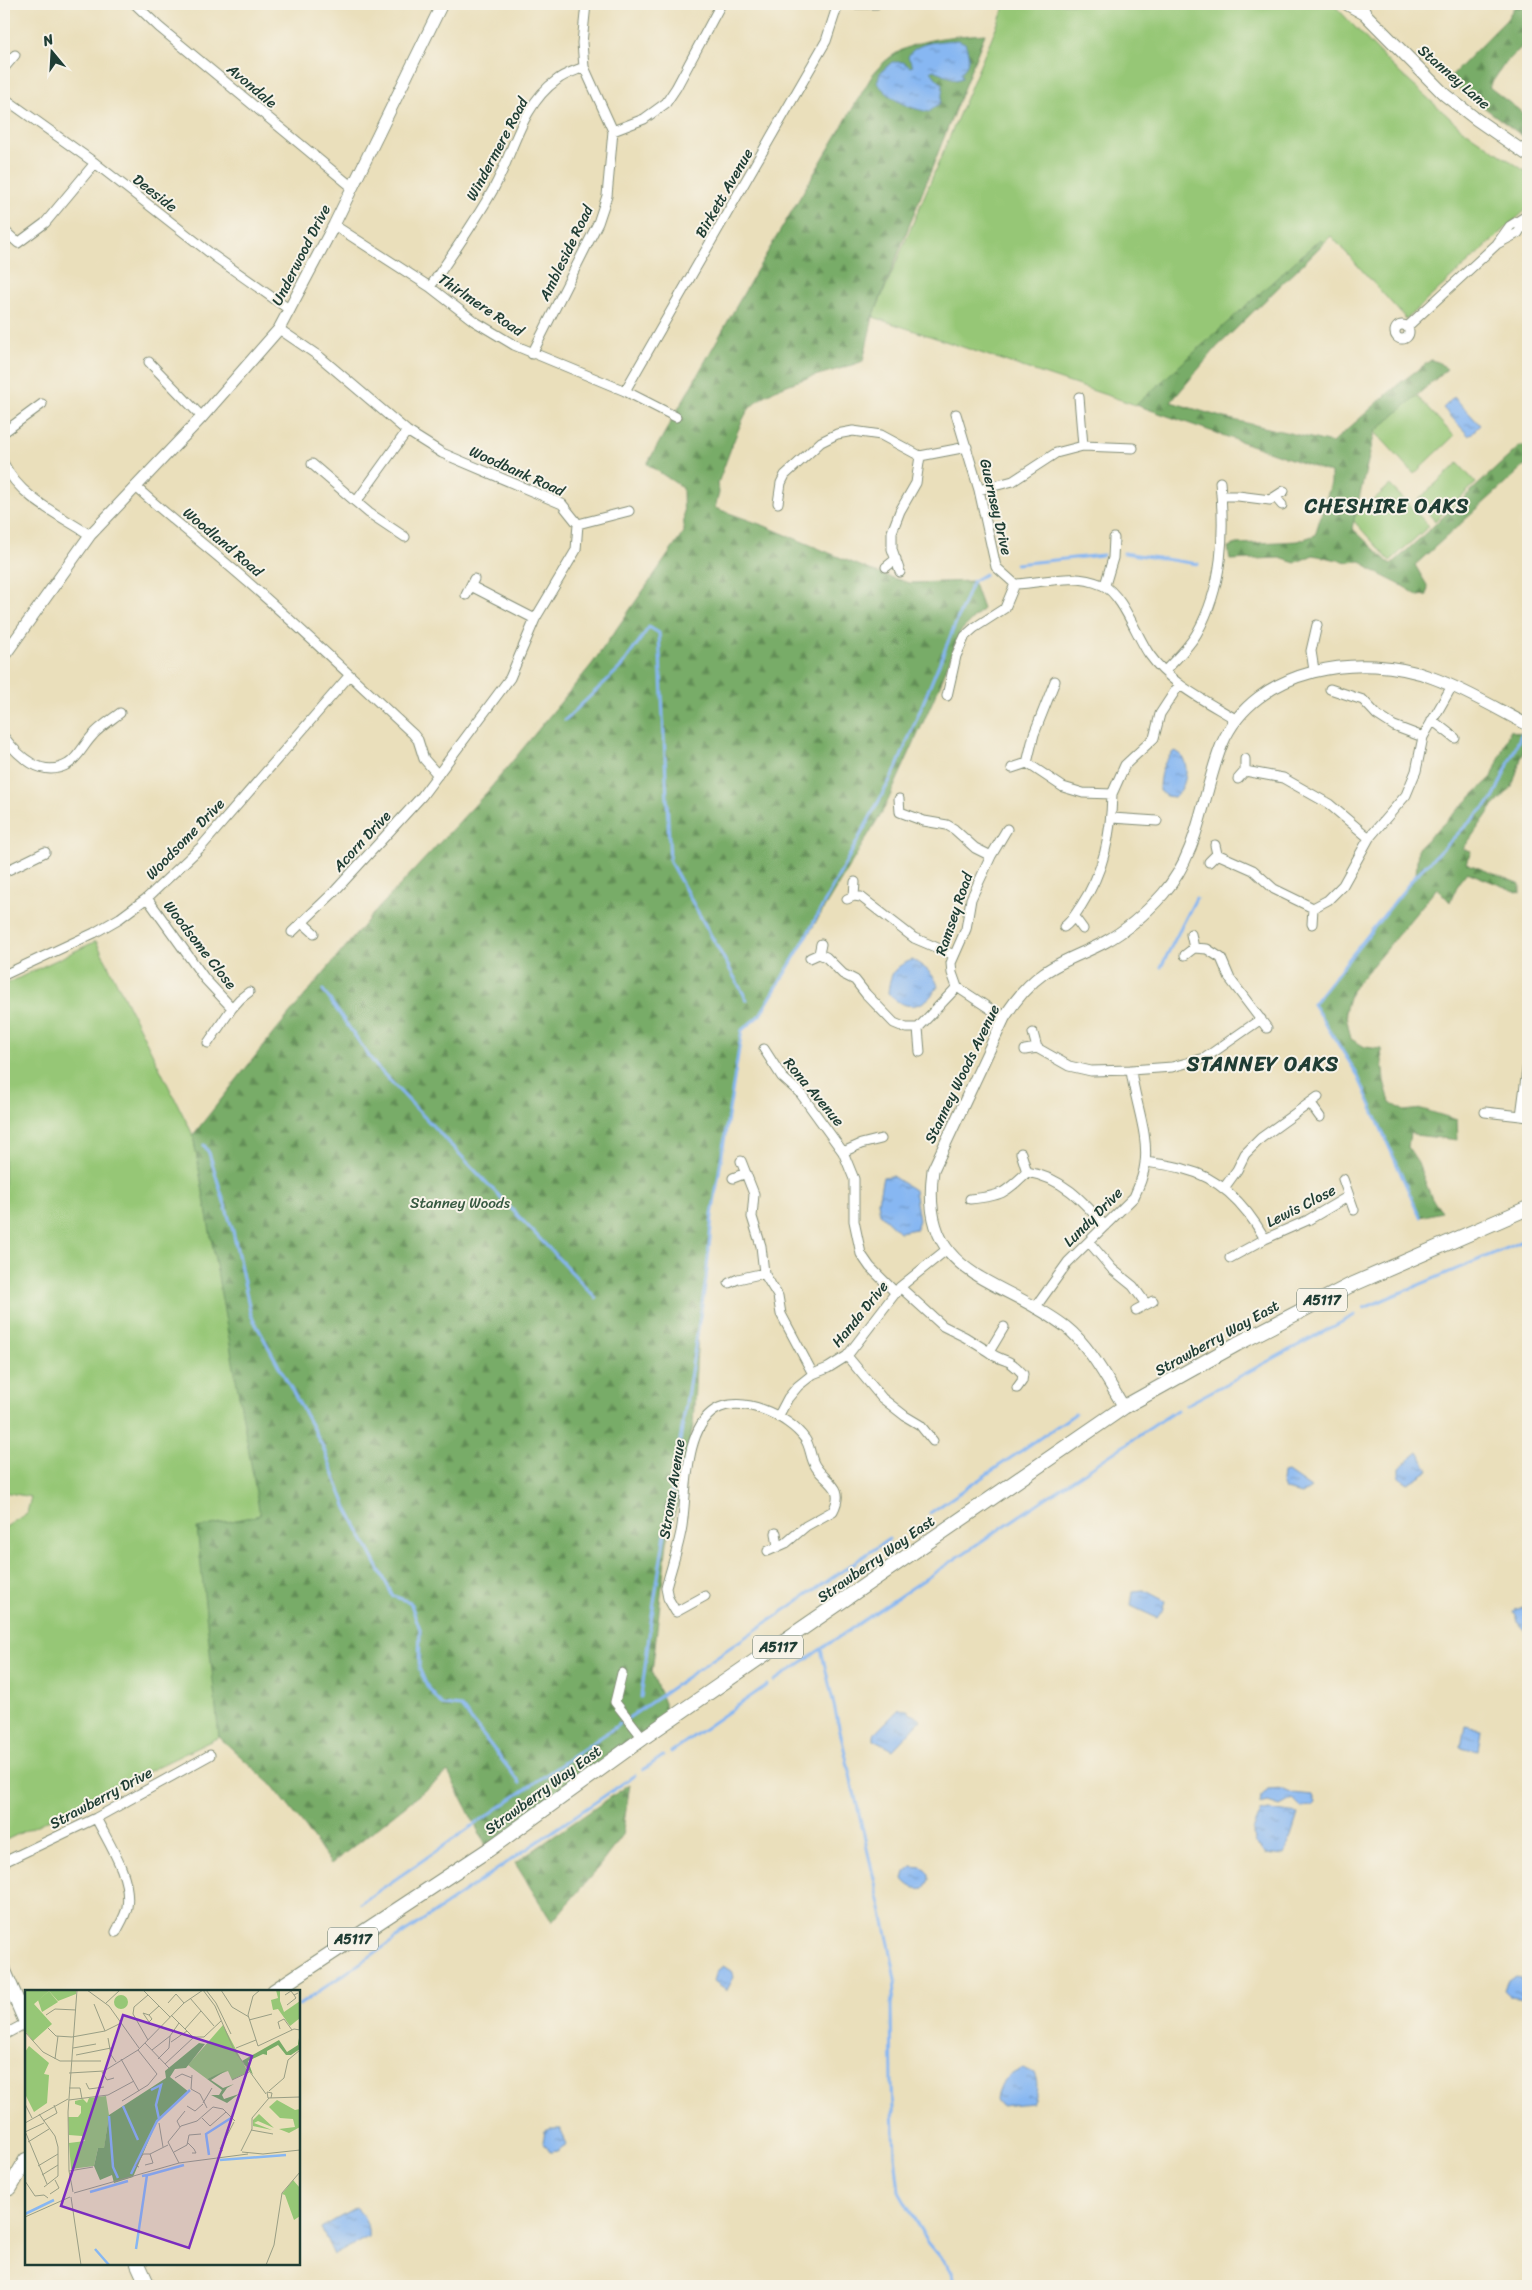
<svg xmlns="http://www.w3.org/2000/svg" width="1532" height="2290" font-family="Sriracha,sans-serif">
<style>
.green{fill:#96c776;stroke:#5a8255}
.forest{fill:url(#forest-firs);stroke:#4c744e}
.water{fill:url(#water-ripples);stroke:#537a93}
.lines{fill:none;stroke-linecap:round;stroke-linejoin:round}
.stream{stroke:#87b7f2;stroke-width:3}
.minor-casing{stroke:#848e78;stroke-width:11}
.tertiary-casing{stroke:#848e78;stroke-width:13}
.secondary-casing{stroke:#848e78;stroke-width:14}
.primary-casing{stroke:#848e78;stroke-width:16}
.minor{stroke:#fff;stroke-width:9}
.tertiary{stroke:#fff;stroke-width:11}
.secondary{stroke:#fff;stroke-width:12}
.primary{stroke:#fff;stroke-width:14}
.labels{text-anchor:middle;stroke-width:4;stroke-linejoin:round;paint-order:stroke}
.shield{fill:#f7f3e8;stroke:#60746a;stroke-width:1}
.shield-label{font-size:14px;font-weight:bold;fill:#1f3d34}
.street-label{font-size:15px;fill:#1f3d34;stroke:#f7f3e8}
.park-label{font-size:15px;fill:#375941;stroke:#f7f3e8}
.district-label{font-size:20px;font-weight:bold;letter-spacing:1px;fill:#1f3d34;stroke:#f7f3e8}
.inset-river{fill:none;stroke:#87b7f2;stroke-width:2.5}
.inset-road{fill:none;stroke:#999e85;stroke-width:1}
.view{fill:#7b2cbf;fill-opacity:0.15;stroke:#7b2cbf;stroke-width:2.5}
.inset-edge{fill:none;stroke:#1f3d34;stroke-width:2.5}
</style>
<defs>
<pattern id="forest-firs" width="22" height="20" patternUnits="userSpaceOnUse" patternTransform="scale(1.25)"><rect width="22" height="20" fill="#78ac67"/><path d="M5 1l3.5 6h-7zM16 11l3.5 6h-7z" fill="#628d56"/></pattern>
<pattern id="water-ripples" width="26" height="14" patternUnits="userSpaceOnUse" patternTransform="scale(1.25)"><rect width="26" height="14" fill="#87b7f2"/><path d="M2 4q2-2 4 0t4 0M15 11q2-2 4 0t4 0" fill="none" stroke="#6e96c5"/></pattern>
</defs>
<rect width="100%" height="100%" fill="#f7f3e8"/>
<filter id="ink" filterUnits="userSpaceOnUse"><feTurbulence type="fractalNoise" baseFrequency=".02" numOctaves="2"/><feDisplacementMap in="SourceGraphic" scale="10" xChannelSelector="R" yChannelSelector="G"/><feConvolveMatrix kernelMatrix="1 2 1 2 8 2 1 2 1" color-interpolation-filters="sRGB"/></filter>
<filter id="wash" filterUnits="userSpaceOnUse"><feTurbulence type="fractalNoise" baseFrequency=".0096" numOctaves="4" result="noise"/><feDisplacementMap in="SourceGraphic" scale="20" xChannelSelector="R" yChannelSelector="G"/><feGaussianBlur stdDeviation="1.12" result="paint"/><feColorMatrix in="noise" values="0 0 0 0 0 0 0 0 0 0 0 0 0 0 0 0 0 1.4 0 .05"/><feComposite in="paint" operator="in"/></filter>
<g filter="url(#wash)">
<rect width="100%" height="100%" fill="#eadfbb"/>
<path class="green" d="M1006 4H1333L1392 66 1461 128 1528 173V208L1406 319 1331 236 1217 347 1136 405 873 317Z
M1416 395 1454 436 1414 474 1375 432Z
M1458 463 1476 483 1435 521 1417 501Z
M1390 485 1429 526 1390 561 1352 519Z
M96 941 193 1135 261 1516 208 1622 219 1737 4 1841V1528L27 1513 31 1497 4 1492V985Z"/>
<path class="forest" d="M1516 4H1528V41L1505 63 1489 87 1528 117V140L1447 80 1507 19Z
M985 34 873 317 863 361C829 375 776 380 750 408 741 417 724 468 718 483L719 493 715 508 765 526 877 573 909 583 973 581 983 609 960 632 940 685 885 807 760 1015 742 1030 712 1216 706 1279 698 1330 693 1425 680 1494 667 1542 652 1673 671 1721 488 1850 448 1772 331 1864 306 1828 271 1784 219 1737 197 1528 260 1515 193 1135 272 1035 373 914 488 791 592 664 684 532 683 488 647 464 754 275 873 74C901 38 944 37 985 34Z
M1320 239 1324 243 1217 347 1171 402 1221 417 1332 443 1401 382 1431 360 1438 362 1447 369 1375 432 1352 528 1391 565 1520 446H1528V463L1415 565 1428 587 1427 595 1418 596C1401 582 1377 577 1361 561L1348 562 1313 555 1295 563 1280 558 1230 560 1228 547 1237 544 1298 541 1315 535 1331 483V473L1136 405Z
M1510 730 1528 736 1512 787 1491 809 1463 849 1471 851 1466 863 1520 884V893L1467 872 1459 882 1450 902 1437 888 1351 991 1345 1011 1351 1039 1365 1047 1381 1049 1384 1081 1390 1102 1404 1111 1422 1109 1457 1120 1458 1140 1415 1135 1410 1133 1408 1147 1417 1161 1432 1199 1442 1212 1420 1217 1357 1074 1313 1004 1416 875 1418 848 1492 777Z
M630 1784 622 1836 597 1869 552 1922 515 1863Z"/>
<path class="water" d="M958 40 965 43C970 56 970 62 961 73L962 78 956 80 934 70 931 71C941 87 946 79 940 103L929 112C905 107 893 101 877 83L880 73 892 62H903L910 67 913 66 908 57C915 41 944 41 958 40Z
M1454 397 1480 425 1469 436 1443 408Z
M1174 751C1193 758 1187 789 1174 797L1166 796 1159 791C1159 775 1162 763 1174 751Z
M912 960C923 965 935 975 938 986 926 1008 905 1013 888 993 890 974 893 967 912 960Z
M892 1176 914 1190 919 1220 916 1229 899 1232 880 1214 878 1201 883 1177Z
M1418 1452 1429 1470 1408 1483 1399 1477V1468Z
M1288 1472 1311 1488 1302 1494 1285 1490 1282 1482 1283 1473Z
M1144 1590 1165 1601 1162 1611 1157 1618 1131 1606 1133 1591Z
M1528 1605V1629L1525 1631 1517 1622 1513 1611Z
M899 1709 907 1710 921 1720 893 1750 874 1740V1734Z
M1465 1726 1481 1729 1478 1751 1461 1747Z
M1283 1789 1292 1793 1312 1795 1315 1804 1312 1807 1302 1808 1293 1799 1280 1806 1268 1802 1261 1804 1262 1795 1269 1790Z
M1269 1810 1298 1814 1285 1855 1265 1853 1254 1842 1253 1831 1261 1812Z
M912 1866 922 1867 929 1874V1880L924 1888C915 1890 908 1886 903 1879L905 1872Z
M723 1966 731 1971 734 1977 727 1990 714 1981 717 1971Z
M1515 1976 1528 1979V1998L1509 1996 1504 1991 1507 1982Z
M1024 2068 1034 2073C1039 2084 1037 2092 1032 2103L1001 2106 996 2100C998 2083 1009 2074 1024 2068Z
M550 2129H560L567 2144 557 2151 550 2152 543 2142 545 2131Z
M356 2208C365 2216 369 2225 368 2237L334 2255 321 2228Z"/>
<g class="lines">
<path class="stream" d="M1124 553 1198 564
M1016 564 1103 555
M565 720 622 666 649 627 659 633 670 862 747 1000
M1161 967 1196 898
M323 990 376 1066 596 1298
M204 1145 209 1153 233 1231 251 1315 323 1447 347 1508 393 1596 410 1602 420 1629 419 1668 427 1686 442 1705 461 1707 520 1783
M1420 1217 1357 1074 1313 1004 1416 875 1493 799 1521 735
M1364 1308 1528 1239
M1186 1405 1355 1315
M930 1513 1075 1414
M821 1649 1177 1410
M774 1681 821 1649 890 1948 896 1980 891 2004 892 2085 895 2155 899 2192 927 2241 952 2271 954 2286
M678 1683 889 1539
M641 1697 651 1621 706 1279 712 1216 742 1030 760 1015 801 946 896 769 973 581 985 574
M671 1752 767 1685
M643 1770 663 1756
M361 1903 679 1683
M299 2005 635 1775"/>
</g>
</g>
<g filter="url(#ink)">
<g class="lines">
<defs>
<path id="minor" d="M135 4 159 27 352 187
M850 4H876
M4 68 15 55
M4 98 95 163 214 256 290 310
M613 131 644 119 666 103 676 88 721 4
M334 225 430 287 474 321 514 345 625 391 676 417
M7 233 18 243 45 223 95 163
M1497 244 1518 233 1528 216
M430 287C452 255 475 222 494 188 513 153 522 104 557 80 564 74 575 71 584 67L582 43 586 4
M1395 332a7 7 0 1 1 14 0a7 7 0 1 1-14 0Z
M1407 327 1497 244 1510 226 1528 215
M279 329 320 357 407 431 442 453 562 504 578 524 576 550 535 619 510 678 422 796 333 893 292 932
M532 354 598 223 607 196 613 131 584 67
M149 362 202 417
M625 391 826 41 838 4
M956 414 979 490 996 567 1015 584C1046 583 1072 572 1102 585 1122 593 1137 637 1149 654 1171 685 1206 701 1237 720
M4 432 42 404
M1083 446 1133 448
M4 464C20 498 60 515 90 535
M312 464 356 502 407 431
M136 487C173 521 212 550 249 583 305 632 359 684 413 734L418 740 424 759 438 775
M979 490 1013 481 1056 453 1083 446 1079 397
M1221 496H1238L1270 500 1284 491
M1276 498 1282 505
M356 502 369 513 405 537
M778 503 781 483 785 475 821 442 837 434 853 431 881 435 920 456 967 447
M578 524 629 511
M886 567 896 559
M900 572 892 549V532L900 511 916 483 920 456
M1105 585 1113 558 1114 538
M471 586 535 619
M466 595 474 579
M1314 670 1311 651 1317 625
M1165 671C1176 659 1189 647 1197 633 1223 587 1225 533 1220 482
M1330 689 1363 700 1377 715 1394 726 1423 737
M947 696 956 656 965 636 974 628 1005 608 1015 584
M1432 720 1455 738
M4 737C18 756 42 779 68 764 79 757 84 744 93 735 100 727 111 720 120 713
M1245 759V771L1283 778 1329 804 1369 838
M1027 763 1034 734 1055 681
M1012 768 1027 763 1063 787 1083 793 1112 794 1125 765 1154 738 1160 714 1179 685
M1238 779 1245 771
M899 799 900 812 924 821 947 825 954 829 975 848 991 856
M1112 818 1157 821
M1215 845 1217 854 1253 870 1274 889 1313 908 1328 900 1343 885 1369 838 1406 795 1416 771 1423 737 1452 686
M1209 862 1217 854
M4 872 45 852
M854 896 855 882
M147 898 205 979 232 1008 240 999 249 992
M847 899 854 896 861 897 914 938 954 955
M1075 918 1083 929
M302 922 314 933
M1312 924 1313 908
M1064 927C1073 920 1075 914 1081 906 1104 871 1111 835 1112 794
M1191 934 1194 948
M819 954 821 944
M1185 955 1194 948 1207 949 1221 958 1230 979 1267 1028
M810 958 819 954 826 957 843 974 855 980 866 994 894 1023 906 1028H918
M4 975 94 933 120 918 147 898 201 847 349 676
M1004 1018 957 987 952 973 951 963 966 929 971 899 991 856 1007 829
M1033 1033 1037 1048
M208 1043 232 1008
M764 1049 782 1077 801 1094 843 1152 854 1179V1221L861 1254 870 1267 896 1293
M1025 1050 1037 1048 1069 1066 1091 1071 1131 1070
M920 1052 918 1028 957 987
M1528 1062 1521 1116 1528 1117
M1310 1103 1320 1117
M1485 1112 1521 1116
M843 1152 861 1144 881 1139
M1021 1153 1027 1172C1063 1178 1082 1200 1105 1226
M741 1161 754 1194 752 1217 761 1246 764 1273
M1145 1162C1158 1164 1172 1165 1184 1169 1221 1178 1247 1207 1265 1239L1230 1258
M733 1178 746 1173
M1343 1179 1354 1210
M1224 1188 1237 1170 1245 1154 1261 1138 1318 1097
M970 1199C1002 1196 1004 1194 1027 1172
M1265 1239 1308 1220 1349 1196
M1089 1242 1112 1269 1133 1286 1146 1304
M729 1283 738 1279 764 1273 778 1296 781 1314 813 1374
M900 1287 943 1326 965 1337 989 1352 1004 1327
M1035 1308 1068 1262 1134 1197C1139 1186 1144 1175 1145 1163 1149 1134 1134 1099 1131 1070L1172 1067 1205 1058 1261 1019
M1136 1310 1153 1301
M989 1352C996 1358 1000 1358 1007 1361 1013 1363 1018 1369 1023 1374L1022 1381 1017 1388
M847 1356 882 1398 905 1416 920 1425 933 1441
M778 1417 788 1398 798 1386 813 1374 828 1368 847 1356 900 1287 946 1250
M776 1533 778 1547
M705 1596 676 1612 668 1598 666 1588C671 1568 679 1546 682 1526 687 1492 684 1429 715 1410 741 1394 789 1416 805 1439 811 1447 810 1459 816 1467 826 1483 846 1486 833 1511L806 1526 786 1543 768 1551
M622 1673 615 1702 643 1738
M96 1818C109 1844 132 1877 127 1907 126 1915 120 1924 116 1932
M4 1862 96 1818 210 1755
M4 2035 26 2023"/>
<path id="tertiary" d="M4 656 90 535 202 417 279 329 334 225 442 4
M1124 1407C1107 1380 1091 1347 1066 1327 1000 1276 918 1279 933 1170L1004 1018C1015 1000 1027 985 1044 973 1062 960 1085 953 1105 942 1127 930 1146 913 1163 894 1200 852 1202 794 1222 744 1255 667 1362 651 1433 678 1466 690 1497 709 1528 725"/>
<path id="secondary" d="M1347 4 1365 14
M1360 4 1365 14 1445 95 1476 119 1528 155"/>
<path id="primary" d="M4 1971 26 2022
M274 1991 488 1850 643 1738 1124 1407 1237 1344 1349 1286 1528 1208
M10 2188 26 2160
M138 2264 148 2286"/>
</defs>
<use href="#minor" class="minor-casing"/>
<use href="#tertiary" class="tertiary-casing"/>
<use href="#secondary" class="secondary-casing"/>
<use href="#primary" class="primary-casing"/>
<use href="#minor" class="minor"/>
<use href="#tertiary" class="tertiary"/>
<use href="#secondary" class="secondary"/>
<use href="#primary" class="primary"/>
</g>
</g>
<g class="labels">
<g class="shield">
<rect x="1297" y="1288.5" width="50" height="23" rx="4"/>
<rect x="753" y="1635.5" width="50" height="23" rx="4"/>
<rect x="328" y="1927.5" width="50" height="23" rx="4"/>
</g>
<g class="shield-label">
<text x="1322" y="1305">A5117</text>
<text x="778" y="1652">A5117</text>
<text x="353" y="1944">A5117</text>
</g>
<g class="street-label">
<text transform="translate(1454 77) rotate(41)" y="5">Stanney Lane</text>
<text transform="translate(252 86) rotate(40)" y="5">Avondale</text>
<text transform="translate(497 149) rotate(-62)" y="5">Windermere Road</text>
<text transform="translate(155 193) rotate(38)" y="5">Deeside</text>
<text transform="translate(724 193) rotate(-60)" y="5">Birkett Avenue</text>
<text transform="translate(566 253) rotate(-64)" y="5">Ambleside Road</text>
<text transform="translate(301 255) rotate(-63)" y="5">Underwood Drive</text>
<text transform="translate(481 305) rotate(34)" y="5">Thirlmere Road</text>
<text transform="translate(517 471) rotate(24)" y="5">Woodbank Road</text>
<text transform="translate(996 507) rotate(77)" y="5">Guernsey Drive</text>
<text transform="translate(223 542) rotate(40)" y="5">Woodland Road</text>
<text transform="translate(185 839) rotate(-46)" y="5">Woodsome Drive</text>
<text transform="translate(362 841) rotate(-47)" y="5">Acorn Drive</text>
<text transform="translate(954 914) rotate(-71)" y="5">Ramsey Road</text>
<text transform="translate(200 945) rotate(52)" y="5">Woodsome Close</text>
<text transform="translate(962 1074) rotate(-64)" y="5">Stanney Woods Avenue</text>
<text transform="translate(814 1092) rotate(50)" y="5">Rona Avenue</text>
<text transform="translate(1301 1206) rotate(-27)" y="5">Lewis Close</text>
<text transform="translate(1093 1217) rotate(-45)" y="5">Lundy Drive</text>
<text transform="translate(860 1314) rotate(-51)" y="5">Handa Drive</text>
<text transform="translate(1217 1338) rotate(-29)" y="5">Strawberry Way East</text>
<text transform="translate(672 1489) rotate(-81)" y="5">Stroma Avenue</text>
<text transform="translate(876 1559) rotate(-35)" y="5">Strawberry Way East</text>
<text transform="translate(543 1790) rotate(-36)" y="5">Strawberry Way East</text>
<text transform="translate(101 1798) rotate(-28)" y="5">Strawberry Drive</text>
</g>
<g class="park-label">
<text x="460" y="1208">Stanney Woods</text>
</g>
<g class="district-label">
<text x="1387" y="513">CHESHIRE OAKS</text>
<text x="1263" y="1071">STANNEY OAKS</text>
</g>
</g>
<g transform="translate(25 1990)">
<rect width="275" height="275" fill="#eadfbb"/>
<path d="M0 0H51V4L33 11 24 1 9 14 27 34 8 51 0 41ZM251 0H255V11L259 22 275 11V28L265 36 253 19 248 20 246 10 253 8ZM89 12a7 7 0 1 1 14 0a7 7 0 1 1-14 0ZM198 35 223 82 207 90 203 81 182 89 163 75ZM4 56 24 73 19 84 24 85 22 113 9 122 0 104V62ZM81 106 84 125 79 159 73 158 69 176 46 179 44 153 60 151 57 146 44 145 43 127H53L56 123V116L50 114V111L58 109 62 113 64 108ZM252 110 270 120 275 119V137L264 143 254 139 270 137 268 129 255 128 244 117ZM234 124 249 138 233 131 229 133 247 140 228 136V130ZM268 190 275 198V226L269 230 260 205 257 204Z" fill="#96c776"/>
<path d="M273 48 275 59 266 65H261L253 55 242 61V65L238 64 223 71 228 85 217 71 254 50 262 62 273 55ZM174 53 180 54 161 78 150 79 145 87 164 102 132 131 108 187 89 193 87 185 75 190 69 176 73 158H79L84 125 141 88 140 81ZM202 80 186 90 198 98 209 94 202 98 197 105 199 109 214 104 202 113 186 105H194L197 100 182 89Z" fill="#78ac67"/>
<path d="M24 1 33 12 17 22 13 10Z" fill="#96c776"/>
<path class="inset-river" d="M126 100 136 95 131 115 134 129M98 116 113 150M84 126 88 177 93 188M184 165 181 144 206 128M195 170 261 165M106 184 132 131 165 100M123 185 159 175M65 202 103 191M0 224 29 210M70 259 84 275M111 259 122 185 117 186"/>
<path class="inset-road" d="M62 0 84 16 114 58M118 0 145 27M178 0 190 16 209 60 241 104M181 0 191 13 206 44M196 0 207 17 224 27M235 0 228 6 223 25 233 56 269 39 275 40M123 5 109 17 108 24 123 50M260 5 266 1 269 5 273 3M165 8 189 36M81 13 95 0M143 13 151 4 159 13M69 14 80 41M262 15 271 8 269 5M21 25 30 19 51 20M124 25 118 23 124 32 127 29 124 25 134 16M146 25 168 47M224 30 247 24M23 38 31 46 47 47 80 41 96 33M160 39 176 21M255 39 253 32 259 29 267 40M0 42 18 62 35 71H76M83 48 86 65 91 72M146 52 162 41M120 53 144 78M48 58 71 54M211 58 231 50M127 60 145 46 154 33M51 65 86 58M30 69 33 46M96 69 114 101M133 69 144 58 145 46M140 74 169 47H179L196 31M77 82 82 90 89 88M44 83 79 81 113 60 159 13 178 0M167 85 166 99 175 104 182 118M150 88 157 84 167 88M207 90 224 82M61 93 64 99 79 97M44 98H55L57 109M244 101 259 88 263 70 275 60M246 108 247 103 242 102 243 108 275 107M44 110 83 105 109 91M97 111 123 95 132 84 113 60M178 113 187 98M0 114 7 128M162 116 170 121 178 114M14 124 30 146 33 157V186L19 197M177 128 185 136 201 122M18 131 32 123 29 115M0 133 43 109M134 133 138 157M155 137 152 131 160 121M226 140 248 144M0 141 22 194M0 142 19 133M3 152 24 139M163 153 169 159 171 163H167M198 161 195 159 209 132M216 161 227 139V128L244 108M149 162 162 155 164 145 176 144M217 162 238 164 275 160M125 164 143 155M154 173 143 152 156 136 172 131 188 117 198 119 210 131M120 175 128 173 125 164M13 176 33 164M114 177 111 176 118 164H125M44 181 68 177M17 185 33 175M0 191 10 206 19 205 23 208M48 202 44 181 43 122 52 0M49 203 154 173 223 164M25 204 34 198 30 190M46 207 56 275M0 227 45 207M241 275 249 255 257 203 275 182"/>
<path class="view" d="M98 25 227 66 164 258 36 216Z"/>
<rect width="275" height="275" class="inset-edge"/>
</g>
<rect width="1532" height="2290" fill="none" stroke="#f7f3e8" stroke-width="20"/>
<g transform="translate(52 52) rotate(342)" stroke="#f7f3e8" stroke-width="4" paint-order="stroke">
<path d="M0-4L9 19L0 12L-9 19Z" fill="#1f3d34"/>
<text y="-8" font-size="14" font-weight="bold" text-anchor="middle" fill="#1f3d34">N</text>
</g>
</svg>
